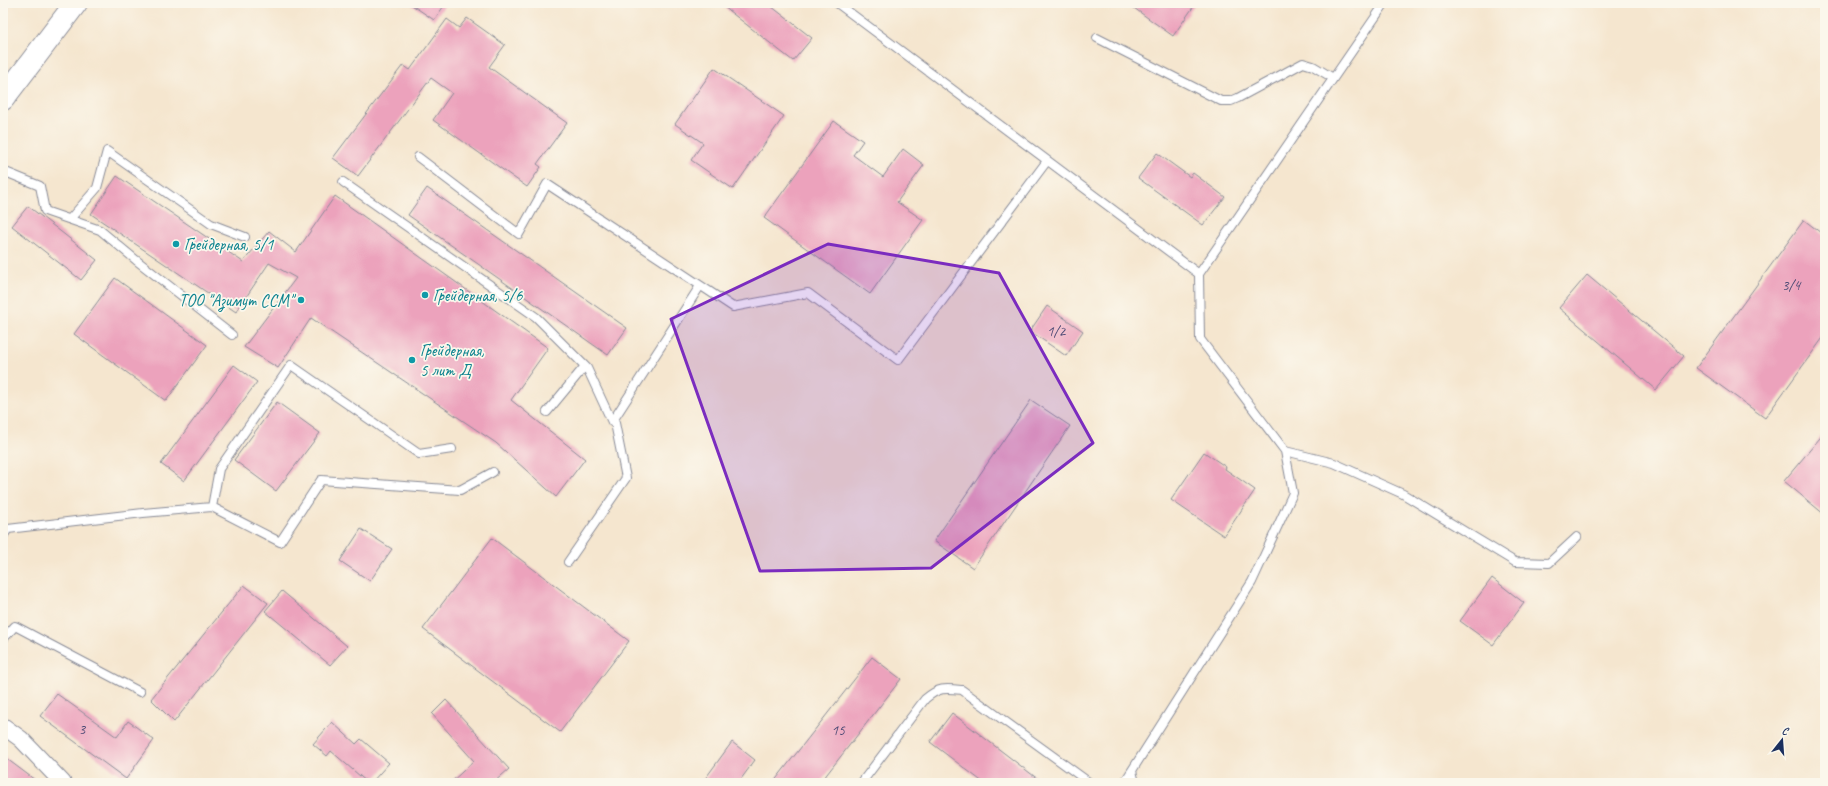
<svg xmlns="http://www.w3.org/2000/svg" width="1828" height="786" font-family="Caveat,sans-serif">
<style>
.building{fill:#eca2bc}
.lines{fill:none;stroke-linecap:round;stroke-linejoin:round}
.lane-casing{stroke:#888a96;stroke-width:10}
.street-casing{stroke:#888a96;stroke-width:18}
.primary-casing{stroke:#888a96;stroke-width:24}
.lane{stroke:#fff;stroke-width:8}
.street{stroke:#fff;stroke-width:16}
.primary{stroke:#fff;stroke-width:22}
.marked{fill:#7b2cbf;fill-opacity:0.2;stroke:#7b2cbf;stroke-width:3;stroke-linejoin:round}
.culture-dot{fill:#0f9aa8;stroke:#fbf7ec;stroke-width:1.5}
.labels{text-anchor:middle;stroke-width:3.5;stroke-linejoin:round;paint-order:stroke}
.number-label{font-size:15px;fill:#4f4c76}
.culture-label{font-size:17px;fill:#0d838f;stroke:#fbf7ec;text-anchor:start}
</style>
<rect width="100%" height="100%" fill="#fbf7ec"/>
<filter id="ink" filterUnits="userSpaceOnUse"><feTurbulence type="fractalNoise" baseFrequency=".025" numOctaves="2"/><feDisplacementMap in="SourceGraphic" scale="8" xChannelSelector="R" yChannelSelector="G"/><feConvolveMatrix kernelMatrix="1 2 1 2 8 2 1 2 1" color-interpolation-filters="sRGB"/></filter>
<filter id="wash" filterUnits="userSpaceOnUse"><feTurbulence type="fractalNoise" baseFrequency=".012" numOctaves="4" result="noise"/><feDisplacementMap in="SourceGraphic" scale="16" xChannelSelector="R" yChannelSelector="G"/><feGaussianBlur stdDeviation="0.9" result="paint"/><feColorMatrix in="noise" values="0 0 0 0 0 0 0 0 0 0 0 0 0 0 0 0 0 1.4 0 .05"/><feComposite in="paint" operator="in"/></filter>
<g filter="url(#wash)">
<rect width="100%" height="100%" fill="#f5e6cf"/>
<g id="blocks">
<path class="building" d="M409 3H446L434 20Z
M719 3H767L812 38 793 61Z
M1127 3H1196L1173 36Z
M467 18 505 45 489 67 567 123 537 164 541 167 527 187 433 120 452 93 431 78 358 176 333 158 403 65 410 70 447 19 459 28Z
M714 68 784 116 733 189 691 160 703 143 675 124Z
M834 121 863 141 853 155 883 177 903 149 924 165 897 202 923 220 870 294 764 218Z
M1157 153 1190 177 1193 173 1225 197 1203 225 1138 178Z
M117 176 243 262 269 231 296 252 335 196 548 348 511 400 585 459 556 497 496 443 311 318 278 368 244 347 296 278 269 263 236 312 91 214Z
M427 188 627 328 608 355 408 215Z
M28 206 97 260 81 280 12 226Z
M1804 220 1825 236V335L1765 418 1696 368Z
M1587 275 1684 356 1656 390 1559 308Z
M115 278 207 345 166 401 74 334Z
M1047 306 1083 331 1066 356 1030 331Z
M234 365 257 382 184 481 161 464Z
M1031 400 1070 426 973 568 934 541Z
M277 402 320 433 276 491 234 460Z
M1825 432V515L1784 481Z
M1204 452 1226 467 1225 469 1255 490 1224 536 1171 500Z
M361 529 392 549 370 581 340 561Z
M492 538 629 641 560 732 423 629Z
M1492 578 1524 603 1493 645 1460 621Z
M244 585 268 603 174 722 151 699Z
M282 591 347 646 330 665 265 611Z
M872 657 901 679 820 783H773Z
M57 694 117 737 128 721 154 740 126 779 40 716Z
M446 700 509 769 493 783H450L474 761 432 714Z
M952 713 1043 783H984L930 742Z
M332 722 356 744 361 739 389 763 371 783H368L331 751 327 756 313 744Z
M732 742 755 760 738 783H702Z
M3 756 39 783H3Z"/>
</g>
</g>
<g filter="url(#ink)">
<use href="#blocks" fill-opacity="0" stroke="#888a96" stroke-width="1"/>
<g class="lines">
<defs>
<path id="lane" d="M837 3 1199 274
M1097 38 1221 101H1231L1238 98 1303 63 1313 66 1333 78
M418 157 519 234 547 184 733 307 808 293 898 360 1047 161
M3 171 40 186 45 211 100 230 136 260 232 335
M343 182 536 317 587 368 612 422 700 286
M70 219 97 188 107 151 211 224 245 237
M547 412 585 366
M1285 451 1334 463 1403 494 1515 562 1549 563 1577 537
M212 507 219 469 291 365 419 454 452 449
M3 536 8 529 143 513 212 507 280 542 321 480 460 490 493 472
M568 562 626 478 614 418
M3 639 15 626 140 692
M1132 771 1135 783
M862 782 925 699C939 687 945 688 962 690L1090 783
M1124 783 1252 582 1293 493 1285 451 1200 339 1199 274 1385 3"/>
<path id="street" d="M3 726 21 739 63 783"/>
<path id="primary" d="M3 99 76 3"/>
</defs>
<use href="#lane" class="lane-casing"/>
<use href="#street" class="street-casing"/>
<use href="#primary" class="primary-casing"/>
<use href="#lane" class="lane"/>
<use href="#street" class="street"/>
<use href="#primary" class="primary"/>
</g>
</g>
<path class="marked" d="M828 244 999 273 1093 443 931 568 760 571 671 319Z"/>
<g class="culture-dot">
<circle cx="176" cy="244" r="4"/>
<circle cx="425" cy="295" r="4"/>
<circle cx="301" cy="300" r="4"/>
<circle cx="412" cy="360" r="4"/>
</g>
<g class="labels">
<g class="number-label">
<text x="1791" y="290">3/4</text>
<text x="1056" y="336">1/2</text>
<text x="82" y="734">3</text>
<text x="838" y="735">15</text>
</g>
<g class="culture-label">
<text x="184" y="250">Грейдерная, 5/1</text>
<text x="433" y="301">Грейдерная, 5/6</text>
<text x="293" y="306" text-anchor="end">ТОО "Азимут ССМ"</text>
<text x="420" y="356">Грейдерная,<tspan x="420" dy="20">5 лит Д</tspan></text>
</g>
</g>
<rect width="1828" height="786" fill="none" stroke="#fbf7ec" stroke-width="16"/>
<g transform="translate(1782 740) rotate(17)" stroke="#fbf7ec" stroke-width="3" paint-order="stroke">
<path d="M0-3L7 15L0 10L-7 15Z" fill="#1b2f5e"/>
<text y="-6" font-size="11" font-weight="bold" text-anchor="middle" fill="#1b2f5e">С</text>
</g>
</svg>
